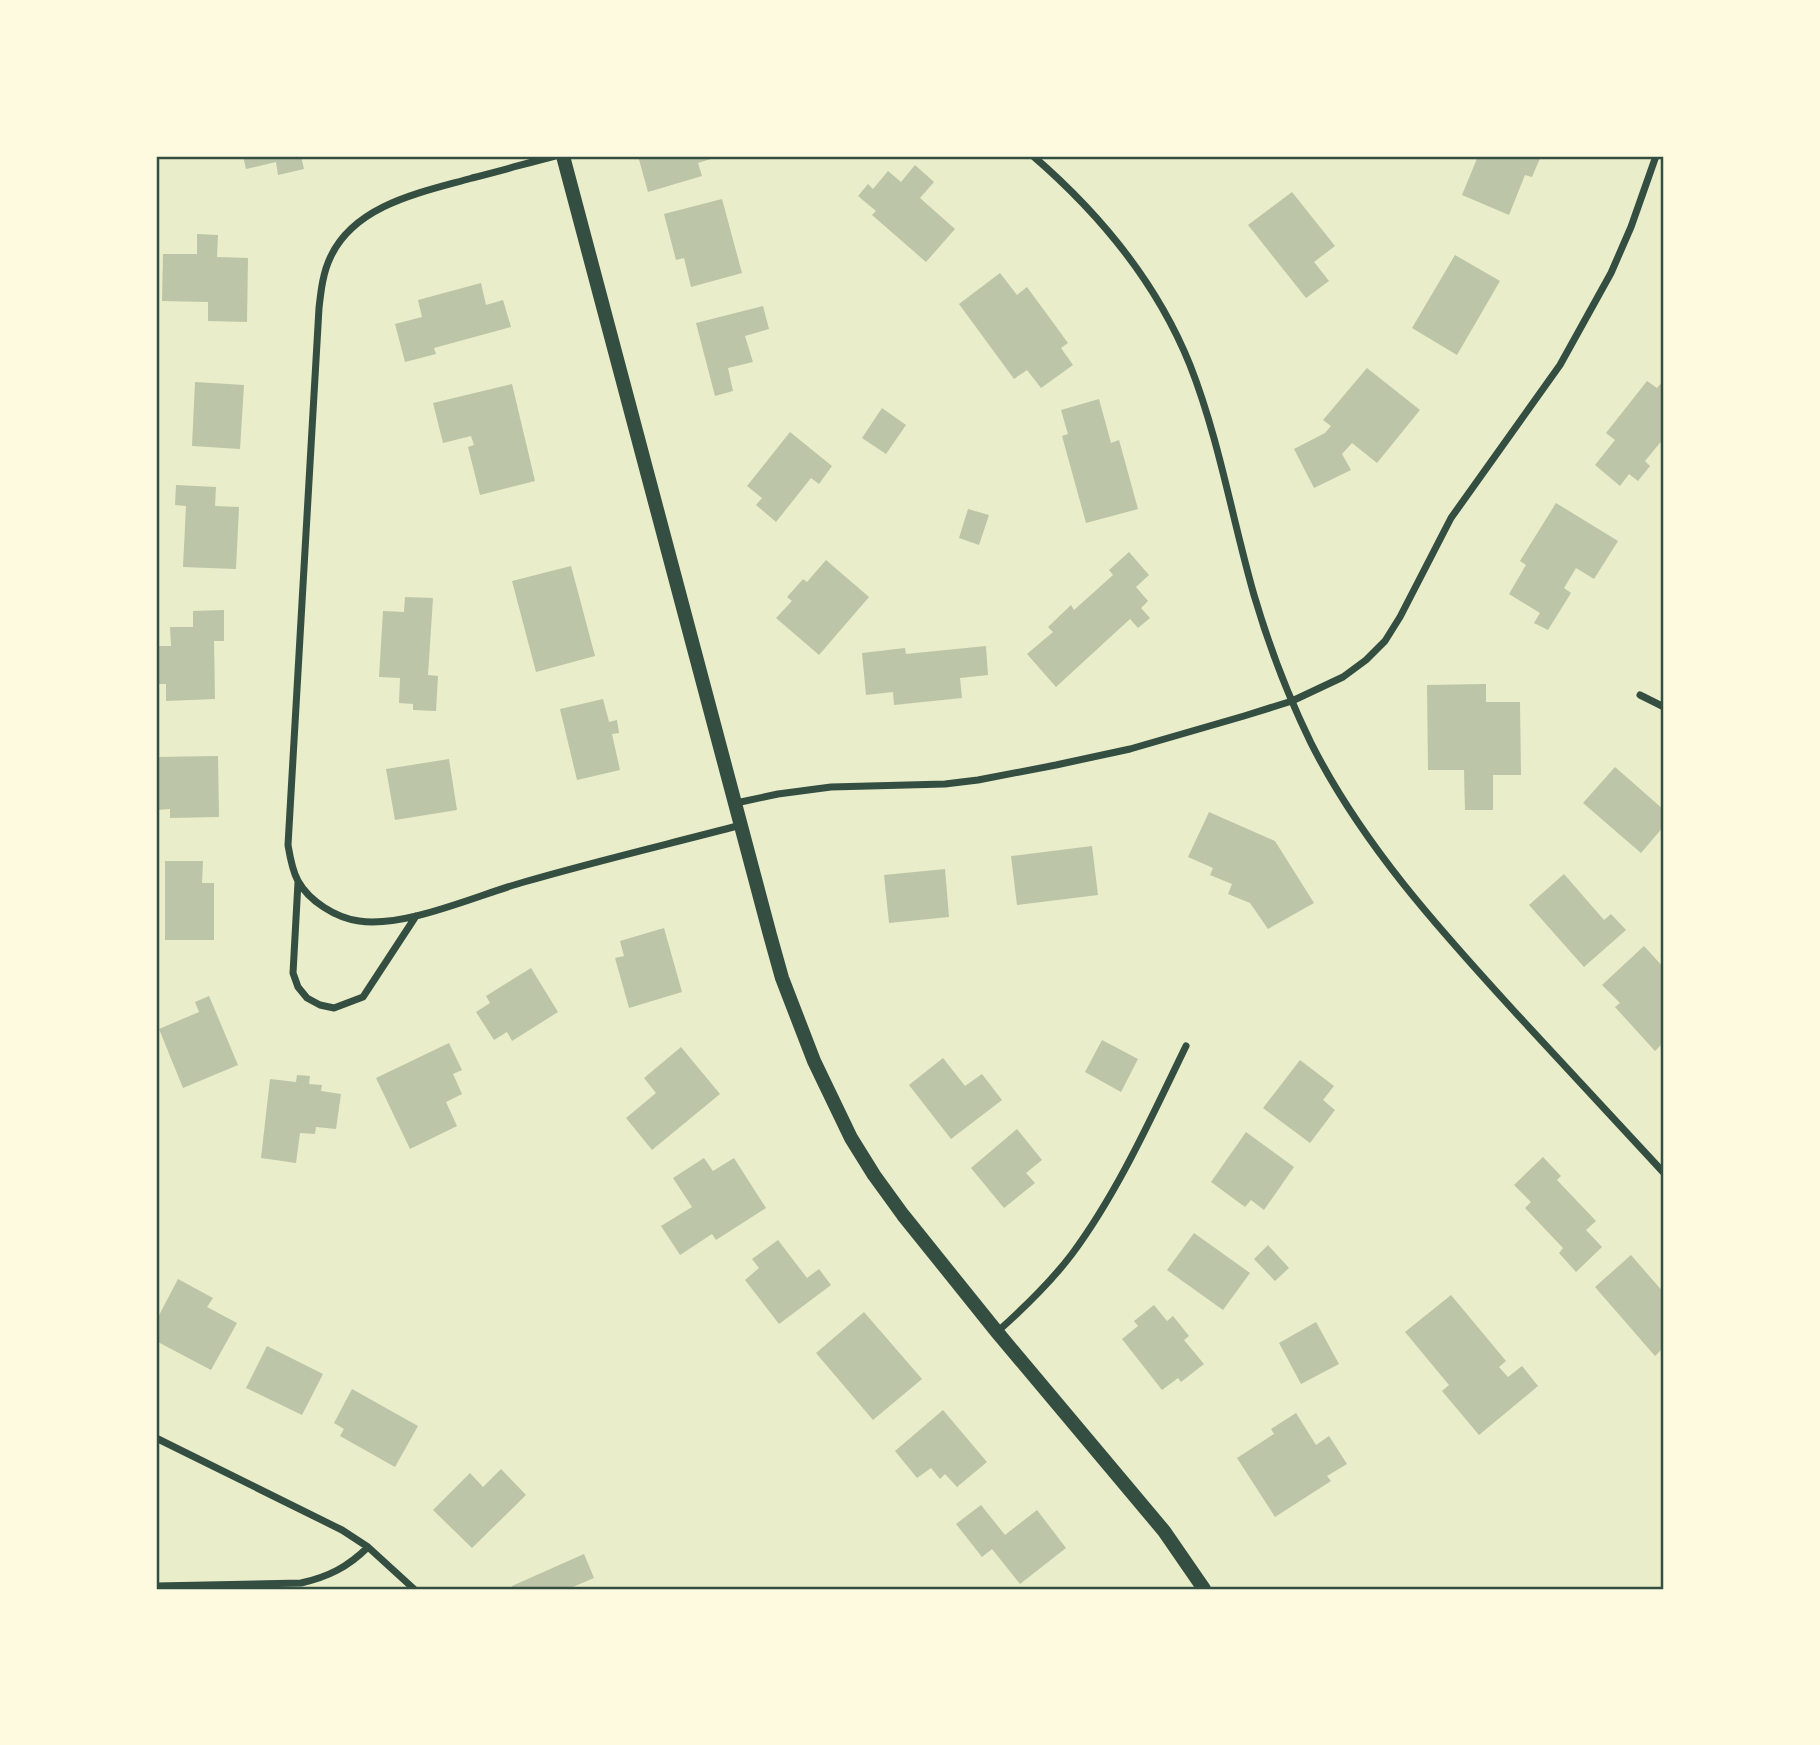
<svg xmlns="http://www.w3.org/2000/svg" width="1820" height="1745" font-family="'Fira Sans Condensed',sans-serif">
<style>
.building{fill:#bcc5a7}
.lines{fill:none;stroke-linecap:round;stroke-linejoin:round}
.minor{stroke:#344e41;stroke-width:7}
.secondary{stroke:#344e41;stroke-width:14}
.neatline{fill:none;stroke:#344e41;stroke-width:2.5}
</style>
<rect width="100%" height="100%" fill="#e9edc9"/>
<path class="building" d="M243 156H301L304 169 278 175 276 162 246 169Z
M638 156H720L698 163 702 176 648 192Z
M1478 156H1541L1532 177 1525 175 1509 215 1462 195Z
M915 165 934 182 920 198 955 229 926 262 872 215 876 211 858 196 868 184 873 189 888 171 901 182Z
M1292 192 1335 246 1314 262 1329 281 1306 298 1248 225Z
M722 199 742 273 691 287 684 258 676 260 664 214Z
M197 234 218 235 217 257 248 258 247 322 208 321V302L162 301 163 254H197Z
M1455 255 1500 281 1457 355 1412 328Z
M1000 273 1017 295 1027 287 1068 343 1061 348 1073 365 1041 388 1027 370 1014 379 959 304Z
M481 283 486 305 503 300 511 327 434 348 436 354 405 362 395 324 422 317 418 300Z
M763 306 769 329 745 336 753 362 728 368 733 391 715 396 696 323Z
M1367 368 1420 410 1377 463 1352 443 1342 454 1351 470 1314 488 1294 449 1325 433 1331 426 1323 420Z
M1664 380V438L1645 461 1650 466 1638 481 1629 474 1620 486 1595 465 1615 440 1606 433 1647 381 1657 388Z
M195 382 244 385 240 449 192 446Z
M512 384 535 481 480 495 468 447 474 445 471 436 443 443 433 403Z
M1099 399 1111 443 1119 440 1138 509 1086 523 1062 436 1068 434 1061 410Z
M882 408 906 425 886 454 862 438Z
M790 432 832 466 819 484 811 478 776 522 756 505 762 498 747 486Z
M176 485 216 487 215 506 239 507 236 569 183 567 186 506 175 505Z
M1556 503 1618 541 1594 579 1576 568 1564 588 1571 593 1548 630 1534 623 1540 613 1509 594 1526 565 1520 561Z
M968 509 989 515 979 545 959 538Z
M1129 552 1149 575 1136 587 1148 601 1141 608 1150 618 1138 628 1130 619 1056 687 1027 654 1053 632 1048 627 1071 605 1074 610 1113 575 1109 570Z
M826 560 869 597 819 655 776 618 792 601 787 597 803 579 807 582Z
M571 566 595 656 536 672 512 581Z
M405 597 433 598 428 675 438 676 436 711 413 710V704L399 703 400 678 379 677 383 611 404 612Z
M224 610V641H214L215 699 166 701V684H156V646H171L170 627H193V611Z
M986 646 988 675 960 678 962 698 894 705 893 692 866 695 862 653 905 648 906 654Z
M1486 684V702H1520L1521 775H1493V810H1465L1464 770H1428L1427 685Z
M603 699 609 722 617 720 619 733 612 734 620 770 577 780 560 709Z
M218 756 219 817 170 818V809L156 810V757Z
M449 759 457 810 395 820 386 769Z
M1615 767 1664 810V826L1641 853 1583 803Z
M1209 812 1275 841 1314 903 1268 929 1250 903 1228 894 1232 884 1210 875 1213 868 1188 857Z
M1092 846 1098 895 1017 905 1011 856Z
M165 861H203L202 883H214V940H165Z
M945 869 949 917 889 923 884 875Z
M1564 874 1604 920 1611 914 1626 930 1584 967 1529 905Z
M664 928 682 992 629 1008 615 958 624 956 620 941Z
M1644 946 1664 968V1042L1655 1051 1615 1007 1620 1003 1602 985Z
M531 968 558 1012 512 1041 507 1032 494 1040 476 1012 490 1003 486 996Z
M209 996 238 1065 183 1088 159 1029 199 1012 195 1002Z
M1102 1040 1138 1059 1121 1092 1085 1072Z
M449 1043 462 1070 453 1074 462 1094 446 1102 457 1126 410 1149 376 1078Z
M681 1047 720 1094 652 1150 626 1118 656 1093 644 1078Z
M943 1058 965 1086 982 1074 1002 1100 951 1139 909 1085Z
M1300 1060 1334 1086 1323 1100 1335 1110 1310 1143 1263 1108Z
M297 1075 310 1076 309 1084 322 1085 321 1091 341 1094 336 1129 316 1127 315 1134 300 1133 296 1163 261 1158 270 1079 296 1082Z
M1017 1129 1042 1160 1026 1173 1035 1183 1004 1208 971 1168Z
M1246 1132 1294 1167 1264 1210 1251 1200 1245 1207 1211 1182Z
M1543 1157 1561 1176 1557 1180 1596 1221 1586 1230 1602 1247 1576 1272 1559 1253 1563 1248 1525 1208 1531 1202 1514 1185Z
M704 1158 713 1171 734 1158 766 1208 716 1240 712 1234 680 1255 661 1226 692 1207 673 1178Z
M1194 1233 1250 1273 1223 1310 1167 1270Z
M778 1240 807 1278 819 1269 831 1285 779 1324 745 1280 759 1268 752 1259Z
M1268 1245 1289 1268 1275 1281 1254 1259Z
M1631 1255 1664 1293V1347L1655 1356 1595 1287Z
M178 1279 213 1298 207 1307 237 1323 211 1370 156 1341V1321Z
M1451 1295 1506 1361 1499 1367 1508 1377 1522 1366 1538 1386 1479 1435 1442 1391 1449 1385 1405 1332Z
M1154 1305 1167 1321 1173 1316 1189 1336 1184 1340 1204 1364 1181 1382 1178 1378 1162 1390 1122 1339 1138 1326 1134 1321Z
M864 1312 922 1379 873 1420 816 1353Z
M1316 1322 1339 1364 1301 1384 1279 1343Z
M267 1346 323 1374 302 1415 246 1388Z
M352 1389 418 1426 395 1467 340 1436 344 1429 334 1423Z
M943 1410 987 1462 957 1487 945 1474 940 1479 931 1468 917 1478 895 1451Z
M1296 1413 1316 1445 1329 1436 1347 1464 1327 1476 1331 1481 1275 1517 1237 1458 1274 1434 1271 1429Z
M501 1469 526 1495 472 1548 433 1510 470 1473 483 1487Z
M981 1505 1005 1535 1037 1510 1066 1548 1020 1584 992 1549 982 1557 956 1524Z
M584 1554 594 1578 568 1589H513L512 1586Z"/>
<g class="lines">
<path class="minor" d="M555 156C528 163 500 171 472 178 423 192 356 204 331 256 323 272 321 290 319 308L288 845C290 857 292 870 298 881 309 901 336 918 359 921 406 928 477 895 524 882 596 861 669 844 741 825
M1033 156C1099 213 1157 283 1190 365 1219 439 1232 518 1254 595 1269 646 1288 696 1311 743 1362 844 1439 929 1514 1011 1564 1065 1614 1119 1664 1173
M1640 695 1664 707
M736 803 778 794 831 787 945 784 978 780 1056 765 1130 749 1244 716 1292 701 1343 677 1366 660 1385 641 1400 617 1451 518 1560 365 1611 273 1631 227 1656 156
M298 882 293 973 298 987 307 998 320 1005 334 1008 363 997 416 916
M997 1332C1024 1308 1050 1283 1072 1254 1118 1192 1152 1116 1186 1046
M156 1438 342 1530 368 1547 414 1589
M156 1586 301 1583C328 1577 348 1567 368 1547"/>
<path class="secondary" d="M563 156 770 935 782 978 814 1061 851 1138 874 1175 903 1215 997 1332 1164 1531 1204 1589"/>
</g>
<rect width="1820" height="1745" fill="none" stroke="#fefae0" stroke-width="315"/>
<rect x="158" y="158" width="1504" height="1430" class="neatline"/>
</svg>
